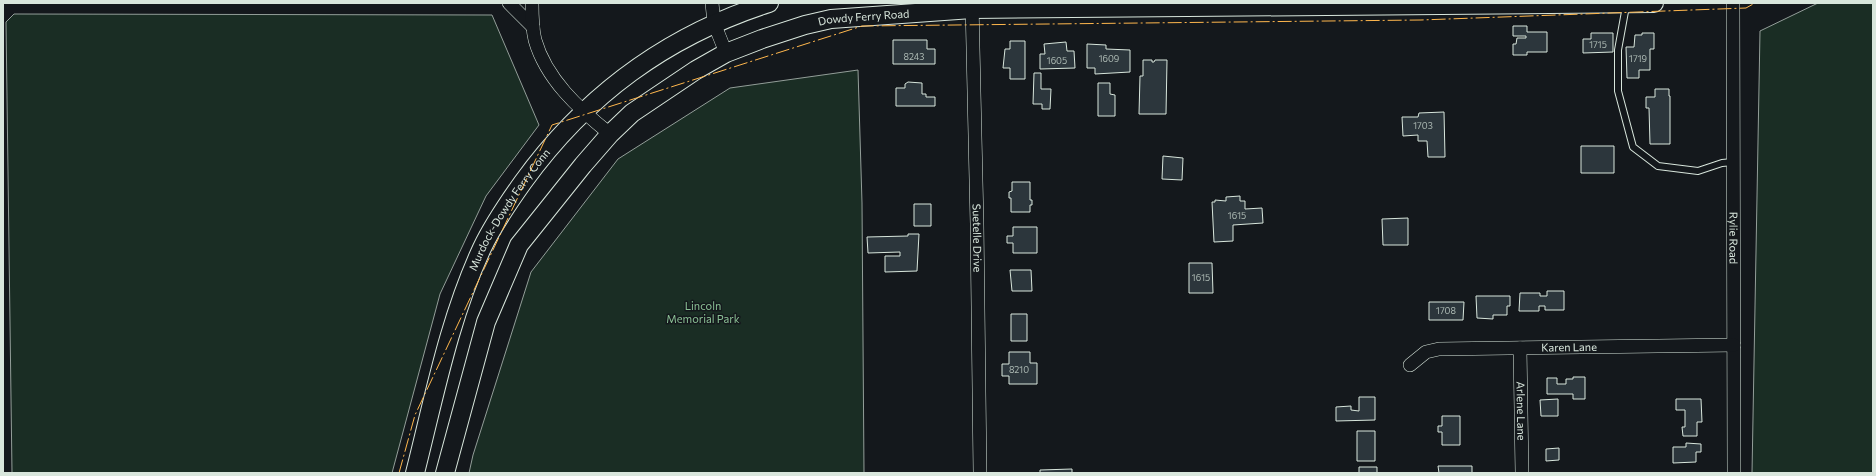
<svg xmlns="http://www.w3.org/2000/svg" width="1876" height="476" font-family="Commissioner,sans-serif">
<style>
.green{fill:#1a2d24;stroke:#939e99}
.building{fill:#2c363c;stroke:#d8e6dc}
.lines{fill:none;stroke-linecap:round;stroke-linejoin:round}
.lane-casing{stroke:#d8e6dc;stroke-width:8}
.street-casing{stroke:#d8e6dc;stroke-width:14}
.secondary-casing{stroke:#d8e6dc;stroke-width:20}
.lane{stroke:#14181c;stroke-width:6}
.street{stroke:#14181c;stroke-width:13}
.secondary{stroke:#14181c;stroke-width:18}
.power{stroke:#ffb74d;stroke-width:1;stroke-dasharray:14 3 2 3;stroke-linecap:butt}
.labels{text-anchor:middle;stroke-width:3;stroke-linejoin:round;paint-order:stroke}
.number-label{font-size:9px;fill:#adbab4}
.street-label{font-size:11px;fill:#d8e6dc;stroke:#14181c}
.park-label{font-size:11px;fill:#8ac095;stroke:#14181c}
</style>
<rect width="100%" height="100%" fill="#14181c"/>
<path class="green" d="M1818 3H1873V473H1752L1760 31Z
M14 14 492 15 539 125 486 196 440 294 392 473H12L6 22Z
M858 70 862 203 864 473H469L473 455 531 272 618 159 730 88Z"/>
<path class="building" d="M1513 26H1527V32H1547V52H1527V55H1513V44H1516L1517 38H1526V36H1513Z
M1591 33H1613V52L1583 53V39H1591Z
M1642 33H1654V49H1650V70H1639V78H1627L1626 47H1634L1635 35H1642Z
M893 40H927V49H935V64H893Z
M1010 41H1025V79H1010V68H1003L1005 49H1010Z
M1066 42 1067 51H1074L1075 68 1040 69V54H1045L1044 44Z
M1087 44 1106 45V49L1130 50V72L1095 74V68H1087Z
M1143 60H1152V62H1154L1155 60H1167L1166 114H1139L1140 76H1143Z
M1034 73H1041V89H1051L1050 109H1042V104H1033Z
M908 82 922 83V94H926V97H935V106H896V88H905V84Z
M1098 83H1110V94L1115 95V116H1098Z
M1655 89H1669V96H1670V144H1650L1649 108H1646V97H1655Z
M1444 112 1445 157H1428L1427 141H1418V135L1403 136 1402 117H1418L1419 113Z
M1581 146H1614V173H1581Z
M1163 156 1183 158 1182 180 1162 179Z
M1012 182H1030V200H1032V205H1030V212H1011V198H1009V192L1012 191Z
M1240 196V201H1245V209L1262 208 1263 223 1233 225V241L1214 242 1212 202H1215V200L1226 201V197Z
M914 204H931V226H914Z
M1408 218V245H1383L1382 219Z
M1013 227H1037V253H1013V243H1007V236H1013Z
M908 234H919L917 271 885 272V256H900V252L868 253 867 237 908 236Z
M1189 263H1212L1213 293H1189Z
M1010 270H1031L1032 291H1012Z
M1547 291H1564V310H1545V306H1539V311H1519L1520 293H1540V296H1547Z
M1476 296H1510V306H1507V315H1493V319L1477 318Z
M1429 302H1464L1463 320H1429Z
M1011 314H1027V341H1011Z
M1009 352H1030V363H1037V384H1009V376H1002V364H1009Z
M1573 377H1585V399H1573V394H1547V378H1557V384H1566V379H1573Z
M1359 397H1375V420L1336 421V407L1351 406V410L1359 411Z
M1558 399V416H1541L1540 400Z
M1676 399H1701L1702 422H1697V436H1683L1682 427H1685V410H1676Z
M1442 416H1460V445H1442V432H1438V426H1442Z
M1357 431H1375V461H1357Z
M1686 443 1701 444V452H1696V462L1673 463V447H1686Z
M1559 448V460L1546 461V449Z
M1438 466H1472V473H1439Z
M1359 467H1377V473H1359Z
M1072 469V473H1040V470Z"/>
<g class="lines">
<defs>
<path id="lane" d="M1626 6 1618 50V91L1633 147 1658 166 1698 171 1722 163 1733 162"/>
<g id="street">
<path d="M509 3 533 27"/>
<path d="M532 3C532 15 532 28 535 40 546 79 579 109 610 134"/>
<path d="M712 3 714 23 726 53"/>
<path id="s1" d="M972 3 977 224 980 473"/>
<path id="s2" d="M1733 3 1734 473"/>
<path id="s3" d="M1520 348 1522 473"/>
<path id="s4" d="M1410 365 1426 352 1439 349 1734 345"/>
</g>
<g id="secondary">
<path id="s5" d="M415 473C434 398 449 319 482 248 493 225 508 203 523 182 586 95 666 36 769 3"/>
<path id="s6" d="M445 473 486 322 519 245 583 165 610 134 632 113 696 70 726 53 762 39 805 25 831 19 972 9 1654 3"/>
</g>
</defs>
<use href="#lane" class="lane-casing"/>
<use href="#street" class="street-casing"/>
<use href="#secondary" class="secondary-casing"/>
<use href="#lane" class="lane"/>
<use href="#street" class="street"/>
<use href="#secondary" class="secondary"/>
<path class="power" d="M399 473 415 415 552 125 862 26 1421 20 1746 8 1755 3"/>
</g>
<g class="labels">
<g class="number-label">
<text x="1598" y="48">1715</text>
<text x="914" y="60">8243</text>
<text x="1109" y="62">1609</text>
<text x="1638" y="62">1719</text>
<text x="1057" y="64">1605</text>
<text x="1423" y="129">1703</text>
<text x="1237" y="219">1615</text>
<text x="1201" y="281">1615</text>
<text x="1446" y="314">1708</text>
<text x="1019" y="373">8210</text>
</g>
<g class="street-label">
<text dy="4" stroke="none"><textPath href="#s6" startOffset="669">Dowdy Ferry Road</textPath></text>
<text dy="4" stroke="none"><textPath href="#s5" startOffset="282">Murdock-Dowdy Ferry Conn</textPath></text>
<text dy="4" stroke="none"><textPath href="#s1" startOffset="235">Suetelle Drive</textPath></text>
<text dy="4" stroke="none"><textPath href="#s2" startOffset="235">Rylie Road</textPath></text>
<text dy="4" stroke="none"><textPath href="#s4" startOffset="164">Karen Lane</textPath></text>
<text dy="4" stroke="none"><textPath href="#s3" startOffset="63">Arlene Lane</textPath></text>
</g>
<g class="park-label">
<text x="703" y="310">Lincoln<tspan x="703" dy="13">Memorial Park</tspan></text>
</g>
</g>
<rect width="1876" height="476" fill="none" stroke="#d8e6dc" stroke-width="8"/>
</svg>
